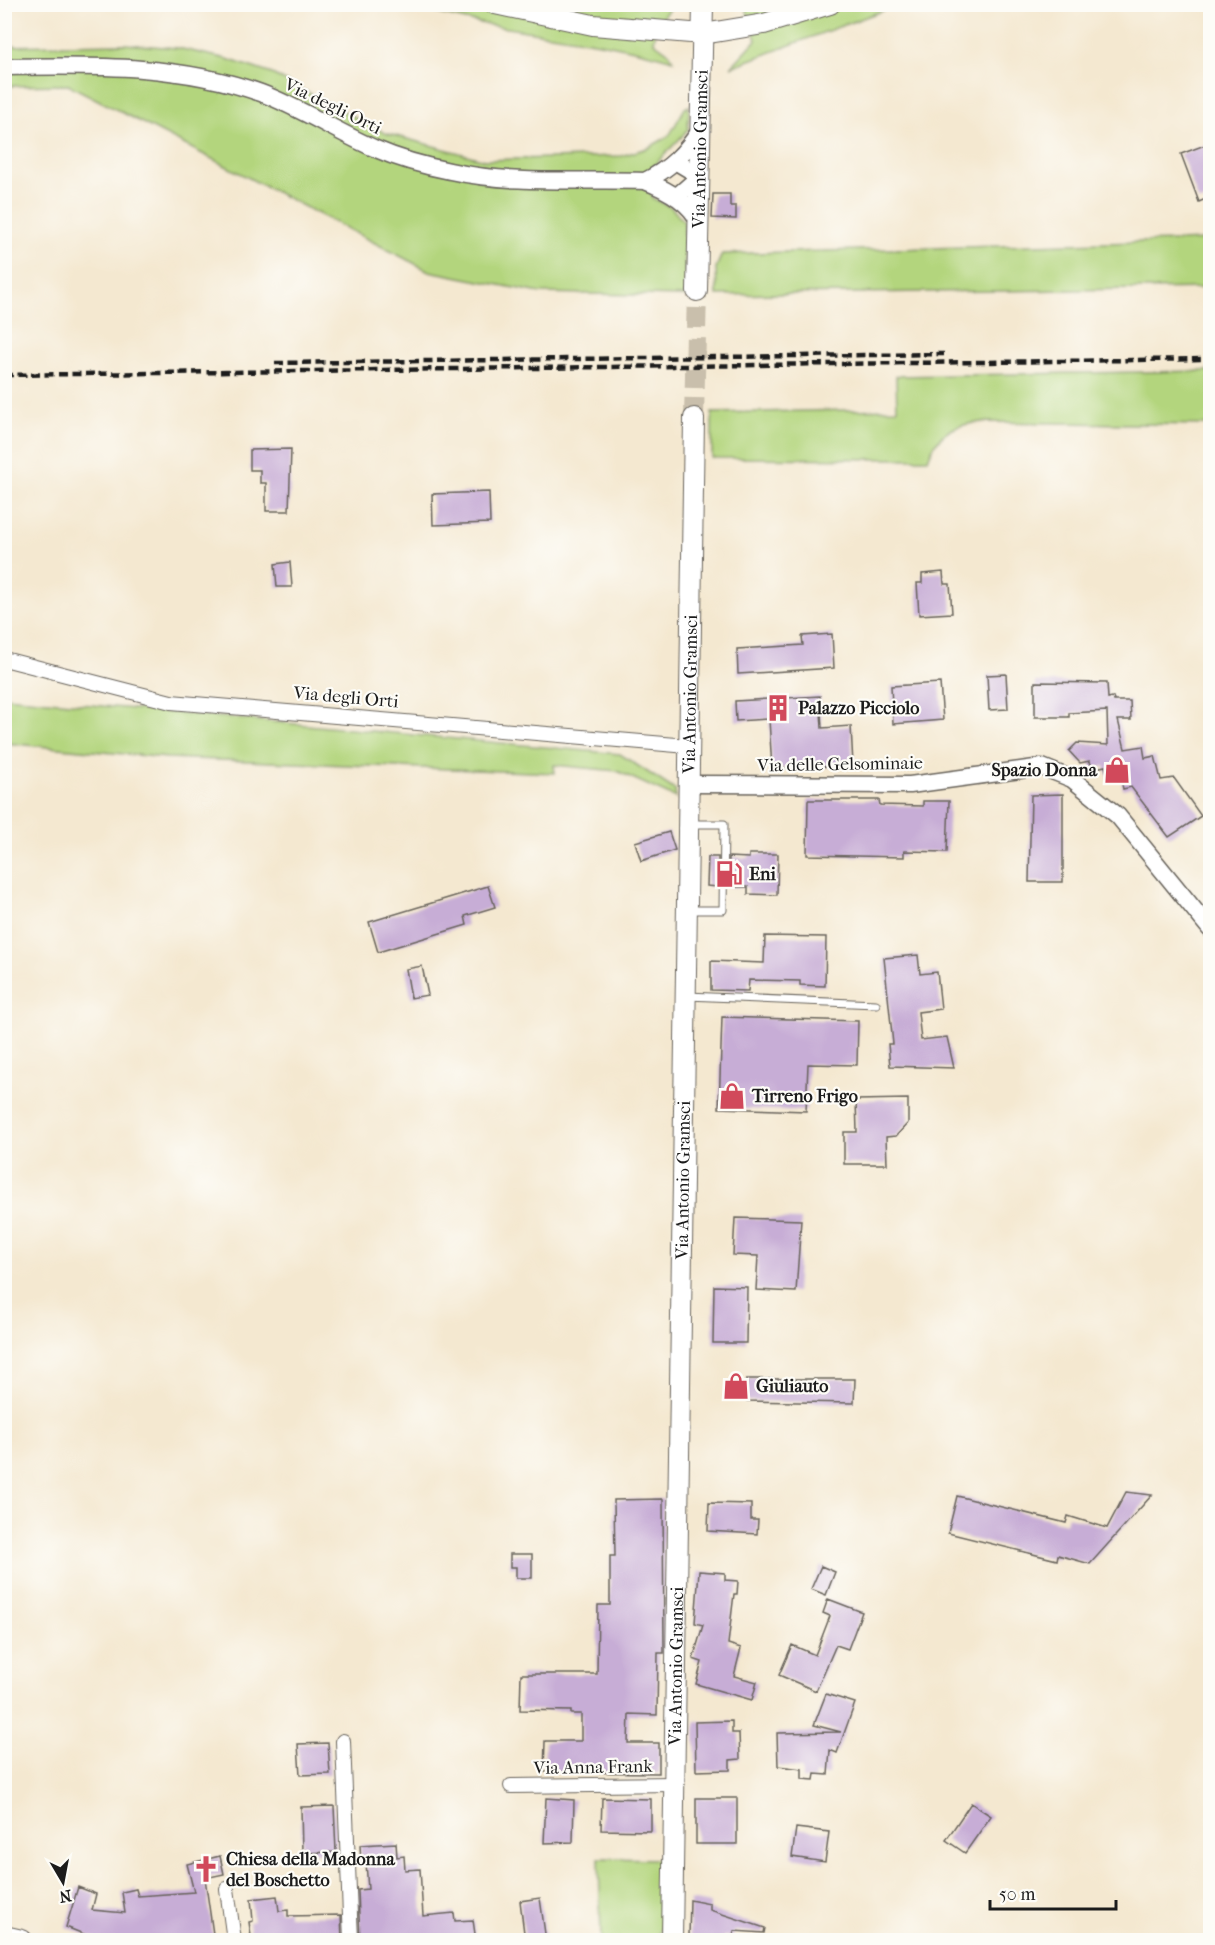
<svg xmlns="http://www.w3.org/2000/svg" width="1215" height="1945" font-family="'IM FELL French Canon',serif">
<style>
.green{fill:#b3d57d;stroke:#68784c;stroke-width:1.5}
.building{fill:#c7add6}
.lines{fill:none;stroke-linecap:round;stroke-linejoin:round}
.secondary-tunnel{stroke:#c9bfac;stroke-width:20;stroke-dasharray:20 10;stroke-linecap:butt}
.service-casing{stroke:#68635b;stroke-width:9}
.minor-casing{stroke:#68635b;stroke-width:16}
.tertiary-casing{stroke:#68635b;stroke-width:19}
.secondary-casing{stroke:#68635b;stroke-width:22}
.service{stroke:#fff;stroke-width:7}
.minor{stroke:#fff;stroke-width:14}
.tertiary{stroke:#fff;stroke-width:16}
.secondary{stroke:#fff;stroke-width:20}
.rail{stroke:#1c1c1c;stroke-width:4.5;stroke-dasharray:9 4.5;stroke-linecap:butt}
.labels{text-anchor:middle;stroke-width:4.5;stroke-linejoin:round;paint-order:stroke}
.street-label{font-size:18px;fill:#1c1c1c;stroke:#fdfcf7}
.poi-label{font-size:18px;font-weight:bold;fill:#1c1c1c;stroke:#fdfcf7;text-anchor:start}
</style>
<rect width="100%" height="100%" fill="#fdfcf7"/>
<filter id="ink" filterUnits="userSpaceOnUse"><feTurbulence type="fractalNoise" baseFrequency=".0167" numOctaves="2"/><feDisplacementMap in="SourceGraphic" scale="12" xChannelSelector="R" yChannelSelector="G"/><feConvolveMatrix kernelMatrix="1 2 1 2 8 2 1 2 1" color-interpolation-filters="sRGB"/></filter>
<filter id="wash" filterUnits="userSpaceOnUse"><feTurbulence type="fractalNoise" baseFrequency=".008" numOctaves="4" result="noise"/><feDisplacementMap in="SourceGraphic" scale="24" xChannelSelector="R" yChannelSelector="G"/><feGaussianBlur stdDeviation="1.35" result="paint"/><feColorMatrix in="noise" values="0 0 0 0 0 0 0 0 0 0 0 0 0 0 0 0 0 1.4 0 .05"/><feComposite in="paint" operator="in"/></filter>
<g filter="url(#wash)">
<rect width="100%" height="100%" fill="#f4e8d0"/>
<path class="green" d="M411 5H672L657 24 654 42 669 53 673 60C586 34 498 34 411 5Z
M745 5H898L731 67 756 40Z
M124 44 178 48 227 59 272 74 385 133 485 160 621 156 648 148 669 136 685 108 689 106 688 130 650 170 652 198 671 207 684 222 685 296 540 293 429 271 69 85 5 86 4 46Z
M1210 240V288L717 295 716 268 722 254Z
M1210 371V425L983 422C956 424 938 431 928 459L712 458V413L897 409 896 376Z
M5 697 620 754 675 790 676 798 617 771 554 765 555 773 168 758 5 743Z
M599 1858 660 1859 663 1924 657 1940H601Z"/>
<g id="blocks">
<path class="building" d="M1210 143V197L1199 202 1181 154Z
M713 194H730V206H736V219L712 218Z
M291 449 289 511H266V483H260V470H250V450Z
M489 492 490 523 433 525 432 494Z
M290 562 292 587H277L275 564Z
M943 572 944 584H950L952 613 919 615 917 583H922V574Z
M832 634 834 668 738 674 737 649 803 645 802 636Z
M1006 674 1008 709 989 710 987 675Z
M1035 682 1107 683 1108 698 1113 697 1114 701H1130L1131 720H1118L1125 749 1143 746 1145 758 1155 756 1161 780 1174 778 1201 816 1169 837 1131 787 1123 789 1121 779 1109 781 1105 766 1092 769 1090 761 1080 763 1069 751 1077 743 1108 745 1107 711 1069 713V717H1035Z
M940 683 943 720 893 724 891 686Z
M820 696 822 728 851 726 853 765 772 769 769 719 736 721 735 701Z
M1063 794V882H1029L1031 795Z
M808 800H879L880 805 923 806V801H949L947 852 904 851V857L807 855Z
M669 832 675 850 641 861 635 842Z
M749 854H778L777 895 748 894V887H729V857L749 858Z
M708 857H718V887L707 886Z
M488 886 495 907 465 916 467 925 378 952 369 922Z
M765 936 826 937 825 986 800 985V981L749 980 748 991 711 990V961L764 963Z
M918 955 920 974 937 972 941 1009 918 1012 921 1040 947 1037 954 1068 890 1066 888 1044H893L884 958Z
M422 966 428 995 411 998 406 969Z
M722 1017 858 1021 857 1065 808 1064 806 1111 719 1108Z
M908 1099V1123L896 1136 886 1137 887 1164H844V1132H857L856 1100Z
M735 1218 801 1220 796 1292 756 1290 758 1256 733 1255Z
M714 1286 747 1287 746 1343H713Z
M747 1379H855L854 1403 747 1401Z
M1126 1492 1152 1495 1090 1564 1058 1555 1057 1560 948 1533 957 1496 1066 1523 1068 1516 1107 1528Z
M663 1499 664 1653H658L657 1715 629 1714 628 1743H659V1773L544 1772 545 1741H581V1714H571V1711L520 1710 521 1674H597L598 1605H610V1556H615L614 1500Z
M709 1503 751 1504V1520H758L757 1534 708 1531Z
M510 1554H532V1578H516V1567H510Z
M821 1566 835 1572 826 1595 811 1589Z
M699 1571 725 1573V1580L738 1581 737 1594H734L728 1644 741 1648 734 1676 757 1682 752 1700 696 1684 702 1662 693 1659 703 1625 695 1623Z
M828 1599 862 1612 848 1649 836 1645 816 1691 779 1675 792 1645 815 1655 830 1616 823 1613Z
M826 1694 855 1703 837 1753 830 1750 828 1775 815 1774 814 1780 802 1779V1769L778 1766 777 1733 841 1732 814 1725Z
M732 1721V1733H739L740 1759 730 1760V1770L696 1771 695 1722Z
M328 1743 330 1774 300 1775 298 1744Z
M546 1798 574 1800 573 1842 544 1843Z
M602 1798 651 1799V1831L601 1830Z
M696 1798H737V1844H696Z
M971 1803 991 1816 965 1853 946 1840Z
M334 1806 336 1852 302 1853 301 1807Z
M796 1828 829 1832 825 1862 792 1857Z
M396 1843 397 1857 404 1856 405 1870 420 1869 423 1916 454 1913 455 1921 473 1920 476 1941H360L358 1890 368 1889 366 1863H361L360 1845Z
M220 1856 224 1874 205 1878 214 1941H101L66 1927 78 1887 96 1894 92 1910 125 1913 122 1892 136 1889 138 1896 194 1892 187 1864Z
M277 1896 279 1911 288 1910V1916L341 1915 342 1941 291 1938V1941H255L254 1936H251L249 1922 253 1921 251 1899Z
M540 1898 546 1941H525L520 1901Z
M690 1900 710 1904V1910L765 1928 764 1933 734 1931 733 1938 724 1936 722 1941 689 1936Z"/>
</g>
</g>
<g filter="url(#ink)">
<use href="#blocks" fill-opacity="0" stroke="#68635b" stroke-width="1.5"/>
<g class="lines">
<path class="secondary-tunnel" d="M694 418 697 291"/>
<defs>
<path id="service" d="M688 910H723L724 824H690
M687 996 876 1004"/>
<path id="minor" d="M4 659 171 702 688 746
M343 1741 351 1940
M511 1786 675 1784
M227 1889 234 1940"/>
<path id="tertiary" d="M4 67C92 66 177 63 261 93 301 108 337 132 376 149 399 159 425 166 450 171 513 185 581 179 645 181 666 189 689 201 699 222
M675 161 700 176 676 197
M645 181C670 169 686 152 701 129
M688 784 910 785 1042 767 1072 779 1118 816 1210 929"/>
<g id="secondary">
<path d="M495 4 593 25 703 34 764 24 830 4"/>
<path id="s1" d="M697 291 703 4"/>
<path d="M4 1936 22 1940"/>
<path id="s2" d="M672 1940 694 418"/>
</g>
</defs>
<use href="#service" class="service-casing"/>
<use href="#minor" class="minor-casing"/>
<use href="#tertiary" class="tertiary-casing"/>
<use href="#secondary" class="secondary-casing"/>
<use href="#service" class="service"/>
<use href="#minor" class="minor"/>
<use href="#tertiary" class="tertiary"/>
<use href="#secondary" class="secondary"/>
<path class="rail" d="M275 363 944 354
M4 375 1210 359"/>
</g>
</g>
<defs>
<symbol id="building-bare" viewBox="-9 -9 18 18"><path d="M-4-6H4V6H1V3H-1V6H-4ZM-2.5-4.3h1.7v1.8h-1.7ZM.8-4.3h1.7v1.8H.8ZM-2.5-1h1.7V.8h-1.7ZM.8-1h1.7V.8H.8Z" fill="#d1495b" stroke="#fdfcf7" stroke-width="2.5" paint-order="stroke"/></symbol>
<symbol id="shop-bare" viewBox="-9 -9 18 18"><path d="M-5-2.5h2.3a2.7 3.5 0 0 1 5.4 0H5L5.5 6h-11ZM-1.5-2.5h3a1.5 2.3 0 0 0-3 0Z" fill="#d1495b" stroke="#fdfcf7" stroke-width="2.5" paint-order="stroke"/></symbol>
<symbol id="fuel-bare" viewBox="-9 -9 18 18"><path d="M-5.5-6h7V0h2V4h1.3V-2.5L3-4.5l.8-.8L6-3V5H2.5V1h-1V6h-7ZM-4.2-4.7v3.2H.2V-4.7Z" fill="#d1495b" stroke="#fdfcf7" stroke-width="2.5" paint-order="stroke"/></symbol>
<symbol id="church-bare" viewBox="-9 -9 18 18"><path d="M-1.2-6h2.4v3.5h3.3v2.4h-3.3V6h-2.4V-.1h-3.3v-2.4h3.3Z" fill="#d1495b" stroke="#fdfcf7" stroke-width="2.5" paint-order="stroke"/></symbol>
</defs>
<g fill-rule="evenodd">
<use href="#building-bare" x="759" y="689" width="38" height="38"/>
<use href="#shop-bare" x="1098" y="751" width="38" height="38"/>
<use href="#fuel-bare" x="710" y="855" width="38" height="38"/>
<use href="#shop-bare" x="713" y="1077" width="38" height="38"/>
<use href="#shop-bare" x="717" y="1367" width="38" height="38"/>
<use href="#church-bare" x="187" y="1850" width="38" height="38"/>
</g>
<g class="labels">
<g class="street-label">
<text transform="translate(333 106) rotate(26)" y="6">Via degli Orti</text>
<text dy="6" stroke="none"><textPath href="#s1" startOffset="142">Via Antonio Gramsci</textPath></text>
<text dy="6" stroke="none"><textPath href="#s2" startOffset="1246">Via Antonio Gramsci</textPath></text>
<text transform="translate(346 697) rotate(5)" y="6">Via degli Orti</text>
<text transform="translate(840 764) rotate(-1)" y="6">Via delle Gelsominaie</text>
<text dy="6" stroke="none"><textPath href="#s2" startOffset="760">Via Antonio Gramsci</textPath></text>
<text dy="6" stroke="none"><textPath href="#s2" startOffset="274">Via Antonio Gramsci</textPath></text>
<text transform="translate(593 1767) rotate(-1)" y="6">Via Anna Frank</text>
</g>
<g class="poi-label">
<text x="798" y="714">Palazzo Picciolo</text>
<text x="1097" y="776" text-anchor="end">Spazio Donna</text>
<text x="749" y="880">Eni</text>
<text x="752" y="1102">Tirreno Frigo</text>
<text x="756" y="1392">Giuliauto</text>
<text x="226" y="1865">Chiesa della Madonna<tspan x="226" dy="21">del Boschetto</tspan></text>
</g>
</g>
<rect width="1215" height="1945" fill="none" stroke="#fdfcf7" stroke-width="24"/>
<g transform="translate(63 1882) rotate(170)" stroke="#fdfcf7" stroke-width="4.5" paint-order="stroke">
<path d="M0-4.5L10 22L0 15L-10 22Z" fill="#1c1c1c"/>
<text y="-9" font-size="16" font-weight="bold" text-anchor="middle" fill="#1c1c1c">N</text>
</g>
<path d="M990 1900v9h126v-9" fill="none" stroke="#1c1c1c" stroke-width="3"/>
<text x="999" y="1900" font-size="18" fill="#1c1c1c" stroke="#fdfcf7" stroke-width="4.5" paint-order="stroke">50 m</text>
</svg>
